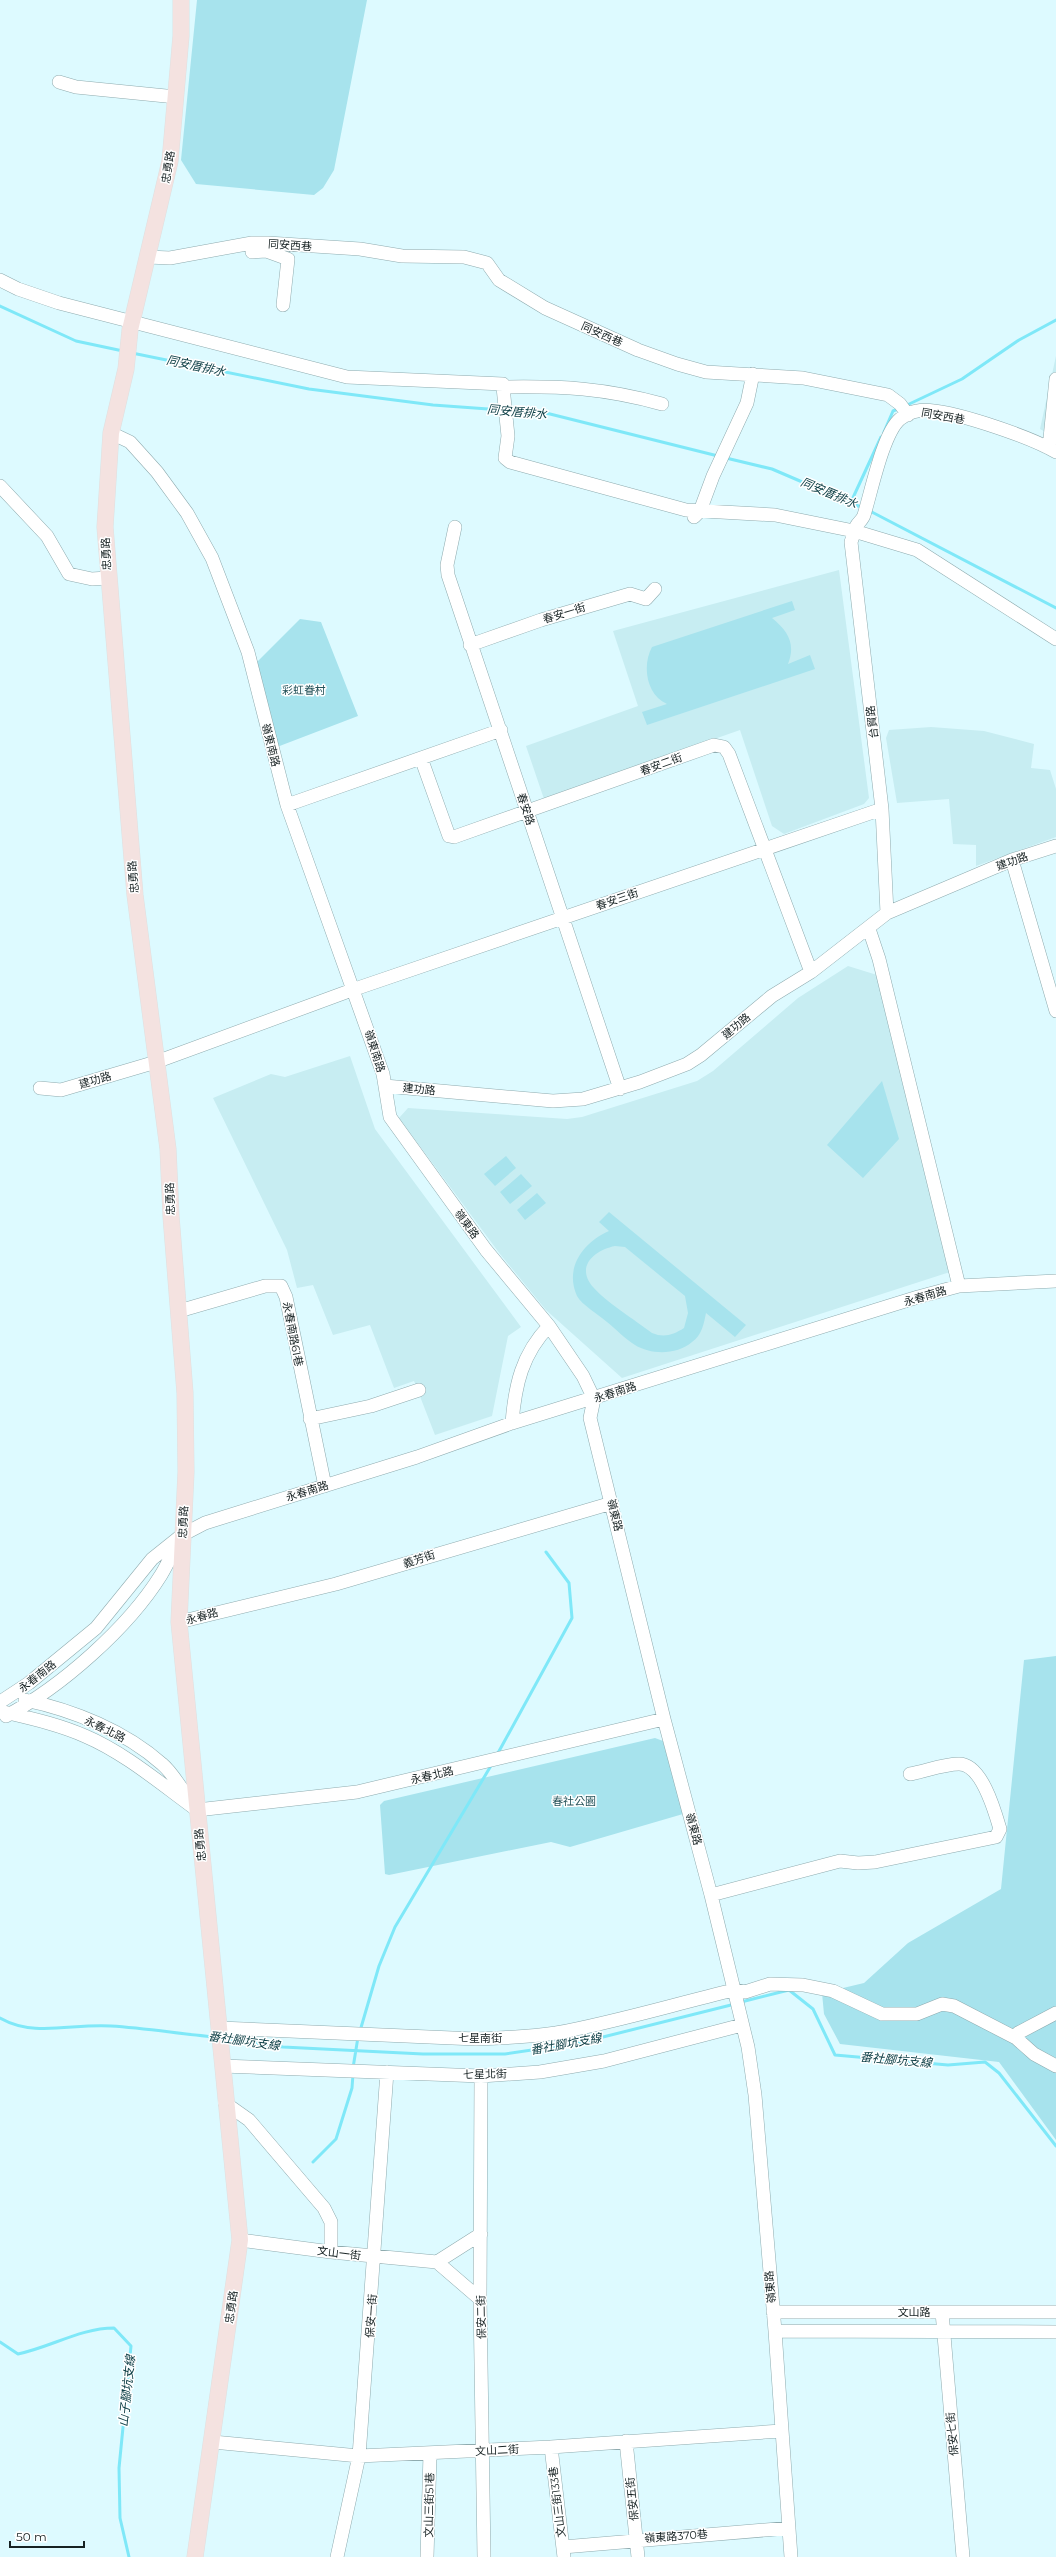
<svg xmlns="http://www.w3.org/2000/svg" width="1056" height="2557" font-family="Montserrat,'Noto Sans TC',sans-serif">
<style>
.built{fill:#c7edf2}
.green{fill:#a7e3ed;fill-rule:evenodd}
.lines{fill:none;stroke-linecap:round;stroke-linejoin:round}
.stream{stroke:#7fe8f8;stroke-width:3}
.minor-casing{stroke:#8fabaf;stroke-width:14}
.major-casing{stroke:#dfe0e0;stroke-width:17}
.minor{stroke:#fff;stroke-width:13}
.major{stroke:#f4e2e0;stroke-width:16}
.labels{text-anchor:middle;stroke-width:3;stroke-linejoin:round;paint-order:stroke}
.street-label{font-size:11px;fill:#172223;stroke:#fff}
.park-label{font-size:11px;fill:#25535a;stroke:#fff}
.water-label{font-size:12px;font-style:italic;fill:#0f4047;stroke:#fff}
</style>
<rect width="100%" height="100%" fill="#ddfaff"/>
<path class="built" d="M1056 356V438L1040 429Z
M839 570 869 798 864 804 784 834 772 826 740 730 544 799 526 746 638 706 613 631Z
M931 727 984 731 1034 744 1031 768 1050 770 1056 789V837L976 866V845L953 844 949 799 897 803 886 738 889 730Z
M848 966 877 975 953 1271 622 1378 546 1310 500 1254 399 1118 408 1108 567 1119 582 1117 697 1081 713 1071 798 998Z
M350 1056 375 1129 521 1327 508 1336 492 1416 435 1435 414 1381 394 1388 370 1325 333 1335 313 1285 297 1288 287 1250 213 1098 271 1074 285 1077Z"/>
<path class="green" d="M197 0H367L334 170 323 188 314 195 196 184 181 160Z
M792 601 795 610 772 618C788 631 796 644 788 664L810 655 815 669 647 725 642 712 667 704C646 695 642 665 652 647Z
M300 619 321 622 358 716 277 747 255 664Z
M882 1081 899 1139 863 1178 827 1145Z
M506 1156 516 1168 495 1186 484 1174Z
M521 1174 532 1186 510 1204 500 1192Z
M537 1193 546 1203 525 1220 517 1210Z
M609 1212 746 1325 735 1337 706 1313C704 1323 702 1335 692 1342 677 1355 651 1355 635 1345 625 1339 616 1329 607 1322 599 1315 582 1305 577 1296 564 1267 584 1242 609 1231L599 1222ZM615 1246 625 1247 685 1296 688 1313 684 1328C673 1335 664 1338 652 1333 635 1320 606 1302 593 1287 575 1266 595 1250 615 1246Z
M1056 1656V2140L999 2062 840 2044 824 2014 822 1993 864 1983 908 1943 1001 1889 1024 1660Z
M655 1738 663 1741 683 1814 570 1847 551 1842 389 1875 385 1874 380 1805 384 1801Z"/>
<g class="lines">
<path class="stream" d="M0 306 76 341 123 351
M132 353 309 389 433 405 502 410
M905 406 962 379 1019 340 1056 320
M509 410 542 412 718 456
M884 432 893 411 900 408
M726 458 772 469 863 508
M851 502 881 437
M868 510 1056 608
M498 1753 572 1618 569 1583 546 1552
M741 2002 789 1990 813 2009 835 2055 948 2065 985 2062 999 2073 1056 2146
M0 2018C35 2038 73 2023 111 2026 146 2028 180 2034 215 2037
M360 2031 379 1966 395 1927 492 1764
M224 2038 283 2047 423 2054H505L579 2043 735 2004
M353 2068 358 2037
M313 2162 336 2139 352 2088 353 2074
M0 2342 18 2354C51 2347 81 2328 114 2328L131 2346 119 2468 120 2518 129 2557"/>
<defs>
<path id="minor" d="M59 82 76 87 176 97
M252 252 266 251 288 259 283 305
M148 257 170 258 252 243H268L360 249 402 256 464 257 487 263 499 280 545 308 638 350 677 364 706 372 803 378 888 395 900 404 908 415
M0 280 18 289 59 303 347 377 503 384V387C563 386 604 388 662 404
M503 387 508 436 505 458 510 462 686 510 775 515 854 531 917 550 1056 639
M111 433 130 442 157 472 187 513 212 558 248 652 287 805 383 1074 390 1117 486 1250 549 1326 583 1376 594 1399 590 1418 664 1719 711 1895 748 2047 755 2095 775 2331 791 2557
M1049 448 1056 379
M0 486 47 536 69 574 92 579 107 578
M694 517 700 511 713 476 747 403 753 374
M455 527 447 565 448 575 620 1089
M470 645 541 620 630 594 646 599 655 589
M421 758 449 836 454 837 714 745 724 747 729 754 811 972
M287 805 501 730
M1012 860 1056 1011
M887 913 882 809 851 542C853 537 854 531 857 525 859 522 863 519 864 515 871 493 883 433 900 419 904 416 911 412 917 411 942 405 1032 438 1056 452
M869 929 879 959 959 1286
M385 1086 553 1101 583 1099 640 1082 687 1064 701 1055 772 996 811 972 887 913 1012 860 1056 846
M40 1088 61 1090 156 1062 352 990 882 809
M179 1311 265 1286H281L286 1297 325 1486
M310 1419 371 1406 419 1390
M512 1423C515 1385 522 1354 549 1326
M179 1622 336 1584 612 1503
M25 1700C73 1710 125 1731 162 1764 173 1773 181 1789 190 1800
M0 1702 29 1683 96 1628 152 1559 182 1535 205 1523 417 1457 512 1423 918 1297 959 1286 1056 1281
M0 1711C29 1718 58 1724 85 1736 125 1753 161 1784 197 1810L357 1792 664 1719
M6 1716C61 1687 128 1628 161 1575 168 1564 173 1551 179 1540
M711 1895 840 1861 858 1863 875 1862 996 1837 1000 1829C995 1812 982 1764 959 1764 944 1764 926 1771 910 1774
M1056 2013 1018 2033 1016 2038 1034 2054 1056 2066
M220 2028 476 2039C503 2038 530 2037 556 2033 616 2022 675 2004 734 1990L745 1992 770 1984 803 1985 833 1991 882 2014H917L942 2004 954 2006 1016 2038
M222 2066 481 2076 540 2072 604 2061 742 2025
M481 2076 480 2299 484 2557
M225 2103 249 2120 324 2208 331 2222V2252
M240 2240 331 2252 437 2262
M437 2262 480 2299
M437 2262 481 2234
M773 2312H1056
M942 2312 963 2557
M775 2331 1056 2332
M626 2441 638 2557
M213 2442 359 2456 551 2447 781 2431
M551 2447 564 2557
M563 2547 789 2528
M337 2557 359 2456 387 2072
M427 2557 430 2454"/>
<path id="major" d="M181 0V36L170 161 130 330 126 369 111 433 105 527 135 895 168 1149 171 1216 185 1393 186 1472 179 1622 240 2240 195 2557"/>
</defs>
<use href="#minor" class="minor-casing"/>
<use href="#major" class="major-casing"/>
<use href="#minor" class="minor"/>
<use href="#major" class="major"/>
</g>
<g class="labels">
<g class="street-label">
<text transform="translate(168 167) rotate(-81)" y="4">忠勇路</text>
<text transform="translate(290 245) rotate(4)" y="4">同安西巷</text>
<text transform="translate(602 334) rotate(24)" y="4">同安西巷</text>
<text transform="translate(943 416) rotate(10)" y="4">同安西巷</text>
<text transform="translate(106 554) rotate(-93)" y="4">忠勇路</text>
<text transform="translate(564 613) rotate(-17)" y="4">春安一街</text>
<text transform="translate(872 722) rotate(-97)" y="4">台貿路</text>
<text transform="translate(271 745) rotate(76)" y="4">嶺東南路</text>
<text transform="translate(661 764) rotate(-20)" y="4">春安二街</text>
<text transform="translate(526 809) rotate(72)" y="4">春安路</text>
<text transform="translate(1012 861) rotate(-20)" y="4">建功路</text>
<text transform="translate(133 877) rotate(-95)" y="4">忠勇路</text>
<text transform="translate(617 899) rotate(-19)" y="4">春安三街</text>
<text transform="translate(736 1026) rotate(-40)" y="4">建功路</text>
<text transform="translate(375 1051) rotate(72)" y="4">嶺東南路</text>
<text transform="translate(95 1080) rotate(-16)" y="4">建功路</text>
<text transform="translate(419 1089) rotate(5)" y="4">建功路</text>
<text transform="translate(170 1199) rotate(-92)" y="4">忠勇路</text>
<text transform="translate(467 1224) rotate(54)" y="4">嶺東路</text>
<text transform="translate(925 1296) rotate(-16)" y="4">永春南路</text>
<text transform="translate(293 1334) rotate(79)" y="4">永春南路61巷</text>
<text transform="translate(615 1392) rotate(-18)" y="4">永春南路</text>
<text transform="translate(307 1491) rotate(-17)" y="4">永春南路</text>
<text transform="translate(615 1515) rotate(76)" y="4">嶺東路</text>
<text transform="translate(183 1522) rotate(-87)" y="4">忠勇路</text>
<text transform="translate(419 1559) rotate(-18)" y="4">義芳街</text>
<text transform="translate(202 1616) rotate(-15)" y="4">永春路</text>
<text transform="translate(37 1676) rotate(-38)" y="4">永春南路</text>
<text transform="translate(105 1729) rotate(26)" y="4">永春北路</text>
<text transform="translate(432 1775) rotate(-13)" y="4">永春北路</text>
<text transform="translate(694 1829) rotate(75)" y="4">嶺東路</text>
<text transform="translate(200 1845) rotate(-96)" y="4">忠勇路</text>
<text x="480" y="2042">七星南街</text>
<text transform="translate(485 2074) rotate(-1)" y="4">七星北街</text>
<text transform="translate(339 2253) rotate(7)" y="4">文山一街</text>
<text transform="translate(770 2287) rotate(-95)" y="4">嶺東路</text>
<text transform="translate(231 2307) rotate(-82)" y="4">忠勇路</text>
<text x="914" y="2316">文山路</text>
<text transform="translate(371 2316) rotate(-86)" y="4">保安一街</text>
<text transform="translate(481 2317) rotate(-91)" y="4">保安二街</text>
<text transform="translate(952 2434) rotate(-95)" y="4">保安七街</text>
<text transform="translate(497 2450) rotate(-3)" y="4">文山二街</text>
<text transform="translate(632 2499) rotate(-96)" y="4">保安五街</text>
<text transform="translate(557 2502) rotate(-97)" y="4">文山三街133巷</text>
<text transform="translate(429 2505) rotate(-89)" y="4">文山三街51巷</text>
<text transform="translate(676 2536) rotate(-4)" y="4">嶺東路370巷</text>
</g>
<g class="park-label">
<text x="304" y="694">彩虹眷村</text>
<text x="574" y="1805">春社公園</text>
</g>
<g class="water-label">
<text transform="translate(196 366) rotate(12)" y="4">同安厝排水</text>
<text transform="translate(517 412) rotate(5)" y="4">同安厝排水</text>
<text transform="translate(829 493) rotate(23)" y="4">同安厝排水</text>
<text transform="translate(244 2041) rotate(8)" y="4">番社腳坑支線</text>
<text transform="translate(566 2044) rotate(-10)" y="4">番社腳坑支線</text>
<text transform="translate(896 2060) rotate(5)" y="4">番社腳坑支線</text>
<text transform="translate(127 2391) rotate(-84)" y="4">山子腳坑支線</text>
</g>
</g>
<path d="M10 2541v6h74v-6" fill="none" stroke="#172223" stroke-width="2"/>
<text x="16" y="2541" font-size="12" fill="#172223" stroke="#ffffff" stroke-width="3" paint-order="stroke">50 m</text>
</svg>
